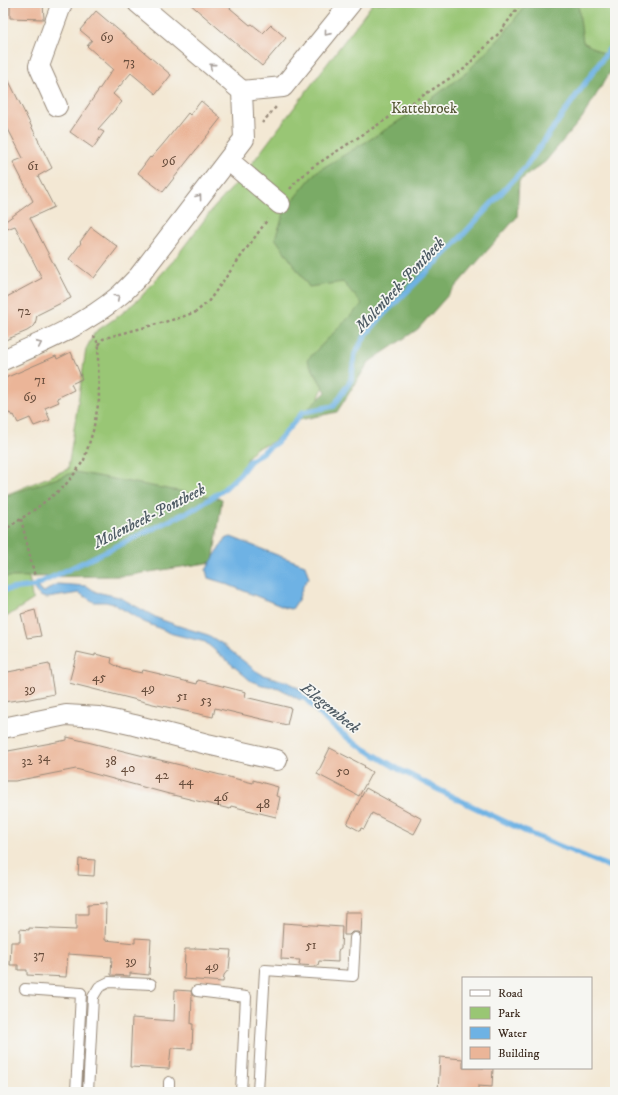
<svg xmlns="http://www.w3.org/2000/svg" width="618" height="1095" font-family="'IM FELL DW Pica',serif">
<style>
.green{fill:#99c674;stroke:#6a7849}
.forest{fill:#7aab66;stroke:#5a6a42}
.water{fill:#6eb2e4;stroke:#546e81}
.lines{fill:none;stroke-linecap:round;stroke-linejoin:round}
.stream{stroke:#6eb2e4;stroke-width:5.5}
.building{fill:#ebb598}
.lane-casing{stroke:#978979;stroke-width:12}
.street-casing{stroke:#978979;stroke-width:22}
.path{stroke:#978979;stroke-width:2.5;stroke-dasharray:3 3;stroke-linecap:butt}
.lane{stroke:#fff;stroke-width:10}
.street{stroke:#fff;stroke-width:20}
.oneway{stroke:#a79f9a}
.labels{text-anchor:middle;stroke-width:3.5;stroke-linejoin:round;paint-order:stroke}
.number-label{font-size:13px;fill:#674d3c}
.park-label{font-size:15px;fill:#575938;stroke:#f6f6f2}
.water-label{font-size:16px;font-style:italic;fill:#4d5a63;stroke:#f6f6f2}
</style>
<rect width="100%" height="100%" fill="#f6f6f2"/>
<filter id="ink" filterUnits="userSpaceOnUse"><feTurbulence type="fractalNoise" baseFrequency=".025" numOctaves="2"/><feDisplacementMap in="SourceGraphic" scale="8" xChannelSelector="R" yChannelSelector="G"/><feConvolveMatrix kernelMatrix="1 2 1 2 8 2 1 2 1" color-interpolation-filters="sRGB"/></filter>
<filter id="wash" filterUnits="userSpaceOnUse"><feTurbulence type="fractalNoise" baseFrequency=".012" numOctaves="4" result="noise"/><feDisplacementMap in="SourceGraphic" scale="16" xChannelSelector="R" yChannelSelector="G"/><feGaussianBlur stdDeviation="0.9" result="paint"/><feColorMatrix in="noise" values="0 0 0 0 0 0 0 0 0 0 0 0 0 0 0 0 0 1.4 0 .05"/><feComposite in="paint" operator="in"/></filter>
<g filter="url(#wash)">
<rect width="100%" height="100%" fill="#f3e8d4"/>
<path class="green" d="M373 3H615V47L322 390 319 397 320 402 297 418 275 440 271 443 256 448 248 457 242 473 235 481 220 494 205 503 27 571 30 582 32 597 34 599 3 619V496L68 469 86 349 95 332 120 315 140 298 173 261 211 211 241 178Z"/>
<path class="forest" d="M527 3H578L583 42 615 60V64L582 118 545 162 519 181 517 217 418 329 369 362 337 412 295 421 326 392 307 360 362 304 343 282 309 287 275 238 286 208 316 172 374 137 419 108 467 72 503 35Z
M75 472 222 499 213 562 124 576 3 577V497Z"/>
<path class="water" d="M231 537 277 555 305 565 309 578 304 584 298 600 292 609 286 608 224 583 208 578 206 570 225 539Z
M57 584 87 586 96 592 119 597 159 619 182 627 208 635 221 643 256 671 263 675 288 682 303 691 300 700 279 688 262 685 251 681 205 642 173 634 144 622 114 604 106 602H94L79 593 47 598C39 597 36 593 33 587L37 585 39 590 44 592Z"/>
<g class="lines">
<path class="stream" d="M3 590 34 586 196 508 223 490 240 474 250 461 277 442 303 412 334 406 351 380 355 354 365 336 383 315 450 249 527 165 615 41
M295 693 306 699 328 722 353 742 400 770 455 798 531 834 615 869"/>
</g>
<g id="blocks">
<path class="building" d="M10 3H43L44 19 10 18Z
M189 3H224L250 25 252 24 263 33 271 25 286 38 262 66Z
M96 11 171 75 156 94 131 73 113 94 122 102 98 129 104 132 93 148 70 132 113 69 87 46 92 40 80 30Z
M3 69 52 168 38 176 54 207 30 218 71 298 37 315 35 325 33 327 27 331 3 341V299L42 278 15 226 7 229 3 223 33 201 13 162 23 158 8 129 3 131Z
M201 101 221 118 163 192 138 173 150 157 151 158 164 143 188 113 190 115Z
M91 227 118 247 94 278 69 259 81 243 80 242Z
M71 352 82 379 71 384 74 390 57 398 59 402 45 408 50 420 34 426 30 418 18 423 14 415 12 416 10 413 3 416V379L56 356 57 359Z
M35 610 41 636 27 638 21 614Z
M77 652 95 656V654L112 658 111 663 122 669 142 673 143 670 160 674V675L197 684 198 680 246 692 245 697 291 708 287 725 215 708 213 717 153 704 69 683Z
M49 664 54 694 25 700V699L3 702V673Z
M67 737 253 783V780L278 787 276 796 280 797 276 817 231 806 230 809 169 794 76 769 15 781H3V752L67 740Z
M330 748 365 766 364 767 372 772 359 796 317 774Z
M366 788 422 819 414 834 372 813 364 829 361 828 360 831 347 824Z
M79 859 95 860 94 876 78 875Z
M106 903 105 940 135 943V938L151 939 149 975 130 973V976L111 975 112 957 68 954 66 977 27 975V970H18V965H10L11 942H20V929L29 930V928L76 930V914H88V904Z
M345 912H362L361 935 358 932H352L349 935H344Z
M283 923 342 927 341 949 338 951V962L319 961 318 966 299 965 300 960 281 959Z
M195 948 231 950 229 969 224 975 223 982 184 979 185 949H195Z
M175 990 191 991 192 995 191 1024H193L192 1049 171 1048 169 1069 130 1067 132 1018 174 1021Z
M440 1057 463 1059V1068H493L492 1087 478 1086V1091L467 1090 466 1092H438Z"/>
</g>
</g>
<g filter="url(#ink)">
<use href="#blocks" fill-opacity="0" stroke="#978979" stroke-width="1"/>
<g class="lines">
<defs>
<path id="lane" d="M25 989 81 993 76 1092
M197 991 246 997 241 1092
M88 1092 93 997 99 987 109 982 151 984
M169 1092V1082
M258 1092 265 970 353 976 355 938"/>
<path id="street" d="M138 3 242 91
M242 91 283 87 351 3
M57 106 39 66 62 3
M228 160 280 204
M3 360C44 342 86 324 120 295 127 289 133 282 139 276L244 139 242 91
M3 728 66 715 99 717 134 725 207 744 277 760"/>
</defs>
<use href="#lane" class="lane-casing"/>
<use href="#street" class="street-casing"/>
<path class="path" d="M262 123 276 107
M290 189 294 184 311 168 464 69 501 31 521 3
M99 345 103 339 109 337 179 318 196 312 208 302 268 219
M21 519 35 577
M3 531 34 510 56 493 66 484 75 473 84 460 93 431 99 400 98 357 99 345 94 336"/>
<use href="#lane" class="lane"/>
<use href="#street" class="street"/>
</g>
<defs><path id="oneway-chevron" d="M-2-3.5L2.5 0L-2 3.5" fill="none" stroke-width="1.6" stroke-linecap="round" stroke-linejoin="round"/></defs>
<g class="oneway">
<use href="#oneway-chevron" transform="translate(327 33) rotate(129)"/>
<use href="#oneway-chevron" transform="translate(212 66) rotate(-140)"/>
<use href="#oneway-chevron" transform="translate(199 197) rotate(-53)"/>
<use href="#oneway-chevron" transform="translate(117 297) rotate(-39)"/>
<use href="#oneway-chevron" transform="translate(39 344) rotate(-24)"/>
</g>
</g>
<g class="labels">
<g class="number-label">
<text x="107" y="41">69</text>
<text x="129" y="66">73</text>
<text x="169" y="165">96</text>
<text x="33" y="170">61</text>
<text x="24" y="315">72</text>
<text x="40" y="384">71</text>
<text x="30" y="401">69</text>
<text x="99" y="681">45</text>
<text x="148" y="692">49</text>
<text x="30" y="693">39</text>
<text x="182" y="700">51</text>
<text x="206" y="704">53</text>
<text x="44" y="761">34</text>
<text x="27" y="765">32</text>
<text x="111" y="765">38</text>
<text x="128" y="772">40</text>
<text x="343" y="775">50</text>
<text x="162" y="779">42</text>
<text x="186" y="785">44</text>
<text x="221" y="801">46</text>
<text x="263" y="808">48</text>
<text x="311" y="949">51</text>
<text x="39" y="959">37</text>
<text x="131" y="965">39</text>
<text x="212" y="970">49</text>
</g>
<g class="park-label">
<text x="424" y="113">Kattebroek</text>
</g>
<g class="water-label">
<text transform="translate(399 284) rotate(-47)" y="6">Molenbeek-Pontbeek</text>
<text transform="translate(149 515) rotate(-27)" y="6">Molenbeek-Pontbeek</text>
<text transform="translate(331 707) rotate(39)" y="6">Elegembeek</text>
</g>
</g>
<rect width="618" height="1095" fill="none" stroke="#f6f6f2" stroke-width="16"/>
<rect x="462" y="977" width="130" height="92" fill="#f6f6f2" stroke="#aba49d"/>
<rect x="470" y="990" width="20" height="6" fill="#ffffff" stroke="#aba49d"/>
<text x="498" y="997" font-size="12" fill="#3b2a1e">Road</text>
<rect x="470" y="1007" width="20" height="12" fill="#99c674" stroke="#aba49d"/>
<text x="498" y="1017" font-size="12" fill="#3b2a1e">Park</text>
<rect x="470" y="1027" width="20" height="12" fill="#6eb2e4" stroke="#aba49d"/>
<text x="498" y="1037" font-size="12" fill="#3b2a1e">Water</text>
<rect x="470" y="1047" width="20" height="12" fill="#ebb598" stroke="#aba49d"/>
<text x="498" y="1057" font-size="12" fill="#3b2a1e">Building</text>
</svg>
